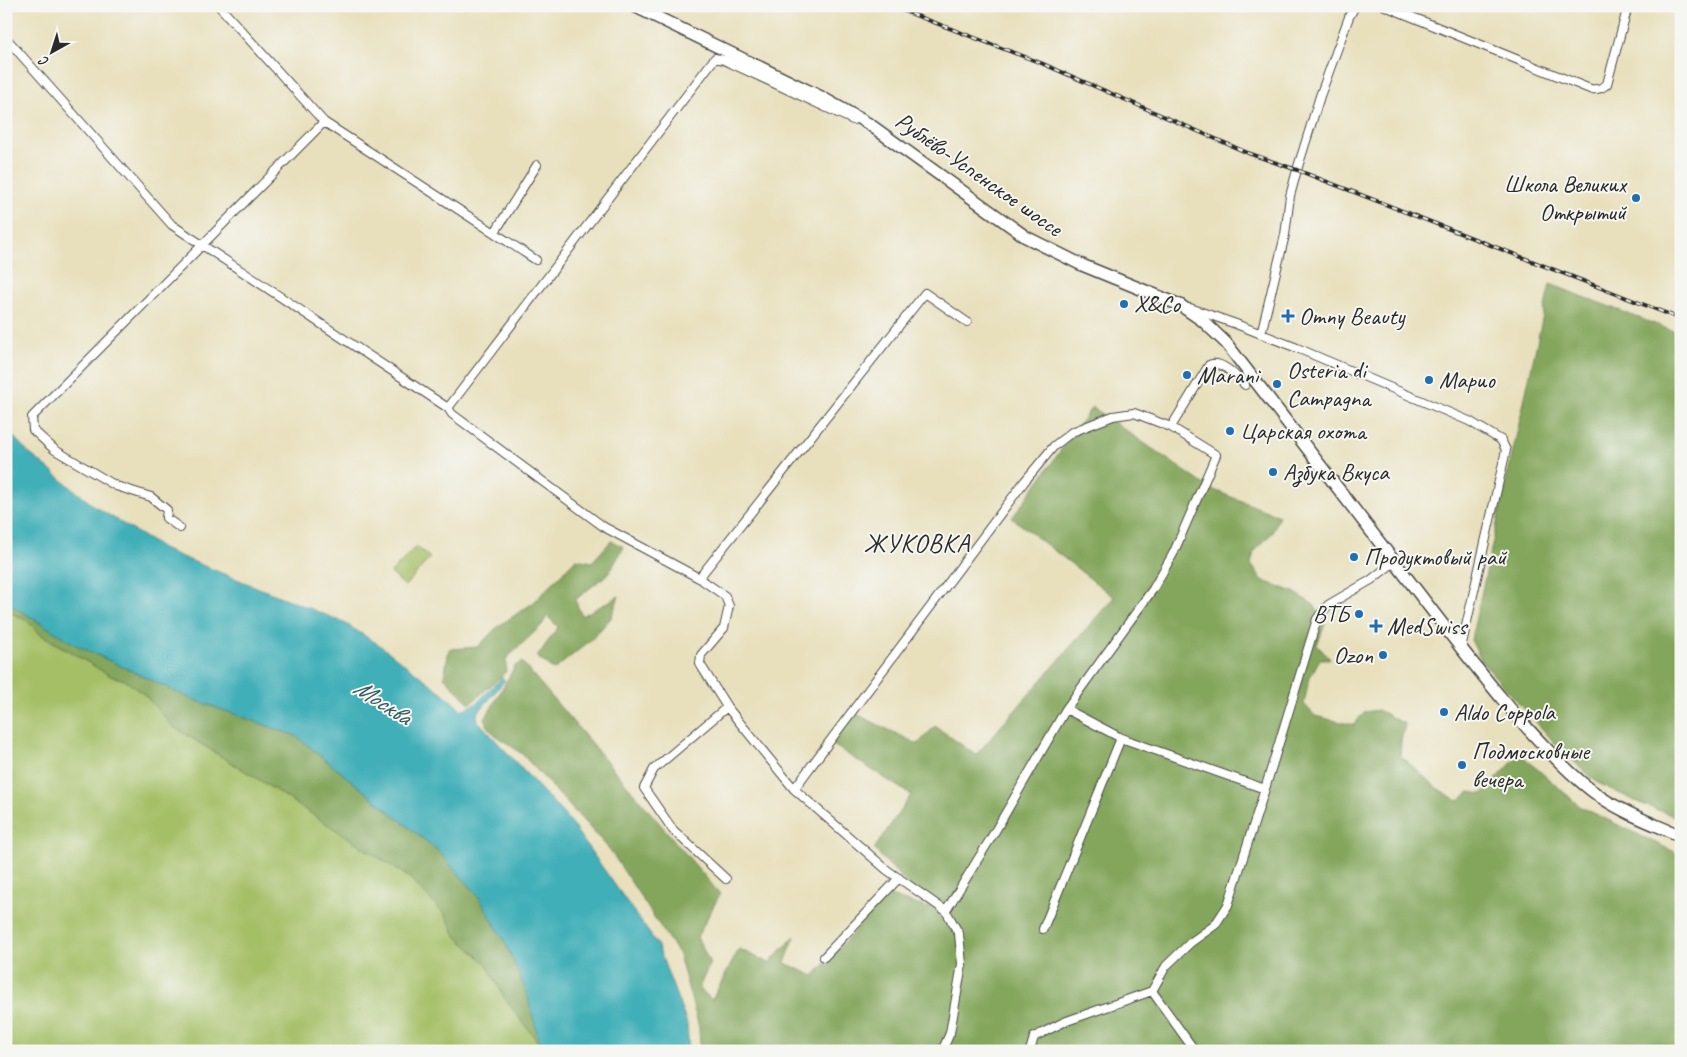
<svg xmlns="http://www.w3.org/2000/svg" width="1687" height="1057" font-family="Caveat,sans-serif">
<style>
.green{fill:#a5bf66;stroke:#687548}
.forest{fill:#84a65b;stroke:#586843}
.water{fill:#3fafb8;stroke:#356d72}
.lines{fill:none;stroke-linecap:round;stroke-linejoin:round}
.minor-casing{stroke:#474641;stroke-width:10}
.secondary-casing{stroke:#474641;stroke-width:14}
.minor{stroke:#fff;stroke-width:8}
.secondary{stroke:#fff;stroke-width:11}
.rail-casing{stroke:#2b2b2b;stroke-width:4}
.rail{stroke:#f6f6f2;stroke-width:2;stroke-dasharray:5.5;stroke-linecap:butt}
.poi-dot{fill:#1f6fb2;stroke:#f6f6f2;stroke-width:2}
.labels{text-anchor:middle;stroke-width:4;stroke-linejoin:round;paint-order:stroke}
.street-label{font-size:24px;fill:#2b2b2b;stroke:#f6f6f2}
.poi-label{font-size:24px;fill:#2b2b2b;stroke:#f6f6f2;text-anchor:start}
.water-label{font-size:25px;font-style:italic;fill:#32595c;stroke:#f6f6f2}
.quarter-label{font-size:26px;letter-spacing:1px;fill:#2b2b2b;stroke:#f6f6f2}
</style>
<rect width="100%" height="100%" fill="#f6f6f2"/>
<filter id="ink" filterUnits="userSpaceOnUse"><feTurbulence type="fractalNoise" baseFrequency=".02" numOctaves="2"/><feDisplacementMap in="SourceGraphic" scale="10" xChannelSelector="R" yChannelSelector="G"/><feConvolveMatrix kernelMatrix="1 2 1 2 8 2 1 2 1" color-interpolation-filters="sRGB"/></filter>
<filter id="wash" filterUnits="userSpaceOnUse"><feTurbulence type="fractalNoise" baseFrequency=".0096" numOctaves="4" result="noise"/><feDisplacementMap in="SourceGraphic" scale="20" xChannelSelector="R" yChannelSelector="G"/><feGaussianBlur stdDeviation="1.12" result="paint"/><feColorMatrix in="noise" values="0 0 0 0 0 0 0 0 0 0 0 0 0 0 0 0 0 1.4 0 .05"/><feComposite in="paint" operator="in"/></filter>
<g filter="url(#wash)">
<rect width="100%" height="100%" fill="#e8e0bd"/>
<path class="green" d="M416 546 430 558 405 586 391 573Z
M6 610 26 620 40 634 111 676 125 680 145 695 172 726 258 779 410 878 447 917 456 936 487 964 505 999 542 1047V1051H6Z"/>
<path class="forest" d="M1550 284 1681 334V819L1637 802 1598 783 1562 751 1482 662 1471 640Z
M1092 407 1209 488 1279 516 1272 533 1254 552 1251 564 1263 581 1294 592 1314 605 1325 624 1317 645 1330 659H1320L1309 679 1304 704 1315 716 1354 725 1364 712 1378 710 1405 724 1401 741 1400 755 1437 788 1458 801 1470 792 1482 794 1520 754 1581 807 1681 855V1051H700L699 1027 679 955 610 850 522 754 493 733 486 725 485 719 515 666 522 662 720 894 697 937 710 963 699 988 712 1000 739 949 769 963 795 936 785 963 814 976 887 895 931 909 874 849 911 795 830 743 854 713 918 744 935 726 976 755 1114 597 1012 518Z
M611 541 624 547 609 573 575 600 582 616 619 596 611 618 592 639 554 670 537 657 558 627 547 616 542 625 506 659V672L470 704 444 677 449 649 478 647 497 627 533 603 576 559 592 562Z
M6 602 76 645 189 698 296 736 437 850 477 894 505 942 526 991 542 1047 505 999 487 964 456 936 447 917 410 878 258 779 172 726 145 695 125 680 111 676 40 634 26 620 6 610Z"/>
<path class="water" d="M6 429 29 453 94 506 167 551 341 621 378 644 444 694 461 710 476 704 502 677 505 680 477 714 478 721 568 819 657 944 687 1024 689 1051H542L526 991 505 942 477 894 437 850 296 736 189 698 76 645 6 602Z"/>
</g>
<g filter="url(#ink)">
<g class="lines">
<defs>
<path id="minor" d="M219 6 324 122 536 260
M1385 6 1590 89C1597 90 1602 89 1607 84L1628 6
M6 15 9 6
M6 38 172 225 448 408 452 414 604 527 699 578 725 596 729 606 724 628 701 655 700 664 727 707 794 789 887 870 946 911
M495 232 537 165
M1190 308 1236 324 1297 348 1469 421 1501 440 1506 450 1461 648
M1261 334 1285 235 1290 196 1297 170 1320 96 1349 17 1355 6
M448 408 715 58 724 60 853 120
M1171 427 1209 365C1221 359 1237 377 1245 385
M180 528 166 518 167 510 151 497 116 486 55 450 33 430 32 417 324 122
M699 578 925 293 967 322
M1066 709 1121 738
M794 789 1024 482 1054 446 1072 432 1113 416 1134 413 1171 427 1216 455 1173 554 1153 589 1066 709 994 833 946 911 959 934 962 964 950 1033 942 1051
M726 879 673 830 644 788 654 769 727 707
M1043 929 1121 738 1265 789
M824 957 899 878
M1152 991 1195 1051
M1030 1051 1034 1037 1064 1022 1152 991 1166 966 1190 943 1215 925 1228 905 1265 789 1317 619 1328 605 1371 580 1394 562"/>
<path id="secondary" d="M634 6 821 97 869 124 1026 237 1082 265 1180 305 1203 321 1226 343 1461 648C1488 682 1515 716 1545 747 1562 765 1581 784 1602 798 1626 814 1654 824 1681 836"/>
</defs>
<use href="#minor" class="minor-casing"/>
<use href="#secondary" class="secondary-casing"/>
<use href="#minor" class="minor"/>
<use href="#secondary" class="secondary"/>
<defs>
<path id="rail" d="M891 6 1041 63 1248 153 1297 170 1681 319"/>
</defs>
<use href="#rail" class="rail-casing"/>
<use href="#rail" class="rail"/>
</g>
</g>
<g class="poi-dot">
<circle cx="1636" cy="198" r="5"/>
<circle cx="1124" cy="304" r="5"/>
<path d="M1285.5 308.5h5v5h5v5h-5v5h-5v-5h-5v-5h5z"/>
<circle cx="1187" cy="375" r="5"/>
<circle cx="1429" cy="380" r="5"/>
<circle cx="1277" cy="384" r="5"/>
<circle cx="1230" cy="431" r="5"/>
<circle cx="1273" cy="472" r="5"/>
<circle cx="1354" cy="557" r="5"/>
<circle cx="1359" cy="614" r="5"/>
<path d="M1373.5 618.5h5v5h5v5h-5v5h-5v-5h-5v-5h5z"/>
<circle cx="1383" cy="655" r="5"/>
<circle cx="1444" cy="712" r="5"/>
<circle cx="1462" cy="765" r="5"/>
</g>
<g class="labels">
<g class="street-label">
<text transform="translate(979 174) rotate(35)" y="8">Рублёво-Успенское шоссе</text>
</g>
<g class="poi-label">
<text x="1626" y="192" text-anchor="end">Школа Великих<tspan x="1626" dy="28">Открытий</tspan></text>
<text x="1134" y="312">X&amp;Co</text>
<text x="1299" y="324">Omny Beauty</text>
<text x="1287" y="378">Osteria di<tspan x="1287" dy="28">Campagna</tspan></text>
<text x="1197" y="383">Marani</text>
<text x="1439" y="388">Марио</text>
<text x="1240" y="439">Царская охота</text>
<text x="1283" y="480">Азбука Вкуса</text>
<text x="1364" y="565">Продуктовый рай</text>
<text x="1349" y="622" text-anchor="end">ВТБ</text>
<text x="1387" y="634">MedSwiss</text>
<text x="1373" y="663" text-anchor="end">Ozon</text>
<text x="1454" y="720">Aldo Coppola</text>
<text x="1472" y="759">Подмосковные<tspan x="1472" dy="28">вечера</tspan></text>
</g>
<g class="water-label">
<text transform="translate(383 701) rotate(33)" y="9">Москва</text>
</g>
<g class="quarter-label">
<text x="917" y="552">ЖУКОВКА</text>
</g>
</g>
<rect width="1687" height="1057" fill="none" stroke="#f6f6f2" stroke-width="25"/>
<g transform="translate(52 52) rotate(219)" stroke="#f6f6f2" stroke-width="4" paint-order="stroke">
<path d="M0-4L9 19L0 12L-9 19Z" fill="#2b2b2b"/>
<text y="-8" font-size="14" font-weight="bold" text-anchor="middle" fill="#2b2b2b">С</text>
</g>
</svg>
